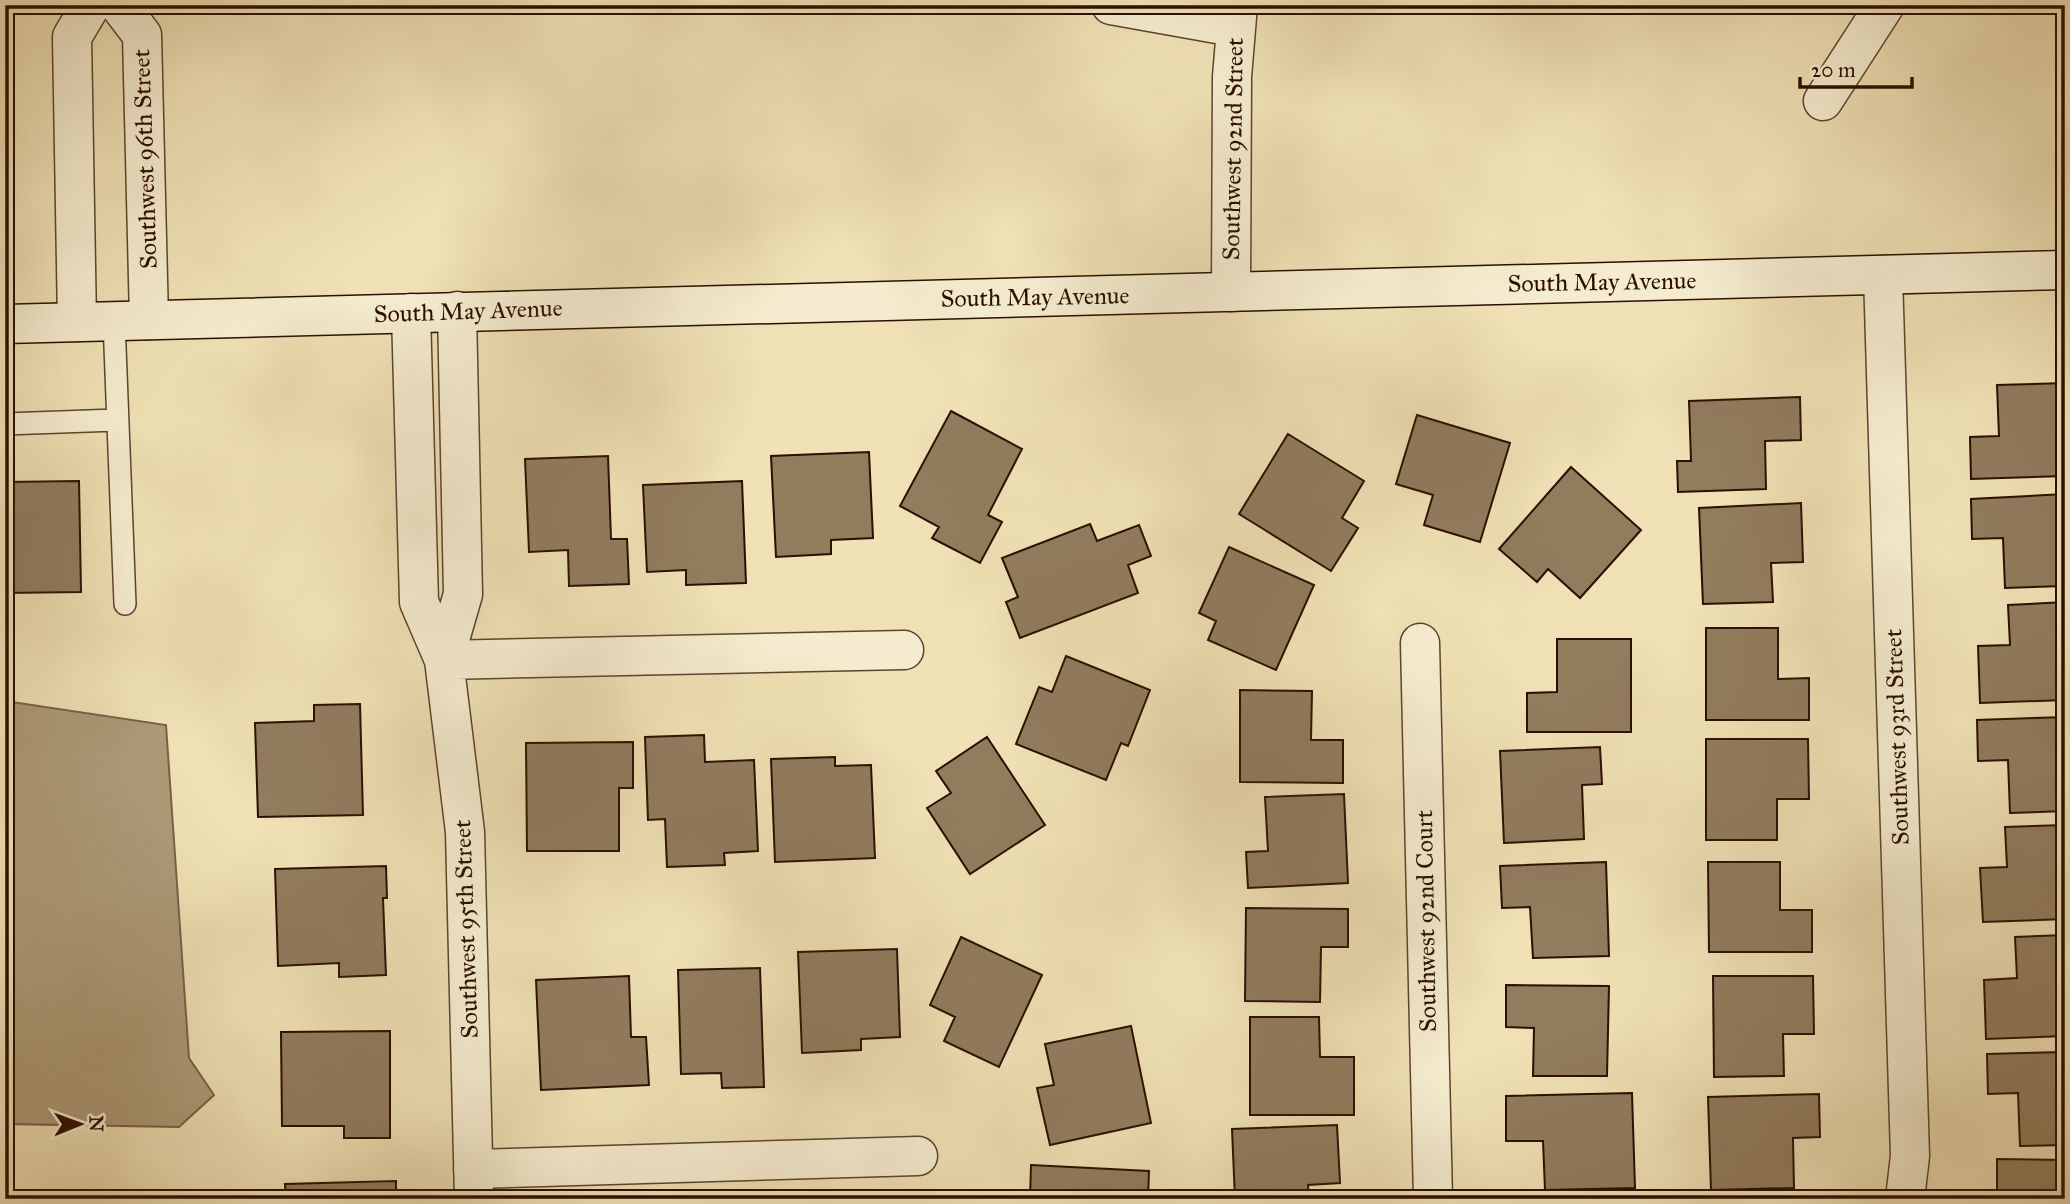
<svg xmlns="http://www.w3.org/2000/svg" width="2070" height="1204" font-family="'IM FELL Great Primer',serif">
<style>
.water{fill:#ac9a77;stroke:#786247;stroke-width:2}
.building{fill:#917c5e;stroke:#2b0f00;stroke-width:2}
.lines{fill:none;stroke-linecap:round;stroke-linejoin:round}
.lane-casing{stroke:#5c442d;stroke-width:24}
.street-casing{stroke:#5c442d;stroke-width:41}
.secondary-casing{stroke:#2b0f00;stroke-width:41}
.lane{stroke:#f5eccf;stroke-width:21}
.street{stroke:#f5eccf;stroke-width:38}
.secondary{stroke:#f5eccf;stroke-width:38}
.labels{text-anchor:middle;stroke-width:5;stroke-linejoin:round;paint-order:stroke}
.street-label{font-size:24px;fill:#2b0f00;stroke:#f5eccf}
</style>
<rect width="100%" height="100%" fill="#efe1b5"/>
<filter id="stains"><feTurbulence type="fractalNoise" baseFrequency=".00286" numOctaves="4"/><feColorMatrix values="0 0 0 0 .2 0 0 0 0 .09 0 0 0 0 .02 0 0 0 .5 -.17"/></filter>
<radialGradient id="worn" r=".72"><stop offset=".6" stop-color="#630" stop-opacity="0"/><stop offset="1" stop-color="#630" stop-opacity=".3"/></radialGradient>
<path class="water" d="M5 701 166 725 189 1058 214 1095 179 1127 5 1124Z"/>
<path class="building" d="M2065 383V476L1971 479 1970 437 1999 436 1997 385Z
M1800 397 1801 440 1765 441 1766 489 1678 492 1677 461H1691L1689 401Z
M951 411 1022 449 988 515 1002 522 980 563 932 538 939 527 900 506Z
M1417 415 1510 443 1480 542 1424 525 1433 495 1396 484Z
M1288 434 1364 481 1342 518 1358 528 1331 571 1239 514Z
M869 452 873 538 831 540V554L776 557 771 456Z
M608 456 611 539H627L629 584 569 586 568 550 529 552 525 459Z
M1571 467 1641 530 1580 598 1548 569 1537 582 1499 549Z
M79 481 81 592 5 593V482Z
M742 481 746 583 686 585V570L647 572 643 485Z
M2065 494V586L2005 588 2003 538 1972 539 1971 499Z
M1801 503 1803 562 1771 563 1773 602 1703 604 1699 508Z
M1090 524 1097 541 1139 525 1151 556 1128 565 1138 593 1020 638 1006 602 1018 597 1002 558Z
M1229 547 1314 585 1276 670 1208 640 1216 621 1199 613Z
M2065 602V700L1980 703 1978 646 2010 645 2008 605Z
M1706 628H1778V679L1809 678V720H1706Z
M1557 639H1631V732H1527V693L1557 692Z
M1066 656 1150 690 1128 746 1121 743 1106 780 1016 744 1039 687 1052 692Z
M1240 690 1312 691 1311 740H1343V783L1240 782Z
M360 704 363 815 258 817 255 723 314 721V705Z
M2065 717V811L2010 813 2008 760 1978 761 1977 720Z
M704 735 705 762 754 760 758 851 724 853 725 865 667 867 665 819 648 820 645 737Z
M987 737 1045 825 970 874 927 808 951 793 936 771Z
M1706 739H1808L1809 799H1777V840H1706Z
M633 742V788H619V851H527L526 743Z
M1600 747 1602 784 1582 785 1584 839 1504 843 1500 751Z
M835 757V766L871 765 875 858 775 862 771 759Z
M1344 794 1348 883 1248 888 1246 852 1268 851 1265 797Z
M2065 825V919L1983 922 1980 868 2007 867 2005 827Z
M1606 862 1609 956 1533 958 1530 907 1502 908 1500 866Z
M1708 862H1780V910H1812V952H1709Z
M386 866 387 898H383L386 975 339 977V963L278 966 275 869Z
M1246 908 1348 909V947H1321L1320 1002 1245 1001Z
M2065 935V1036L1986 1039 1984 980 2017 978 2015 937Z
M961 937 1042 975 999 1067 944 1041 955 1017 930 1005Z
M897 949 900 1037 861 1039V1050L802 1053 798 952Z
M760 968 764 1087 722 1088 721 1073 681 1074 678 970Z
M629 976 631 1037H646L649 1085 541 1090 536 980Z
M1713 976H1813L1814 1034H1783L1784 1076 1714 1077Z
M1506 985 1609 986 1607 1076H1533L1534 1028 1506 1027Z
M1250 1017H1319L1320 1057H1354V1115H1250Z
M1131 1026 1151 1123 1050 1145 1037 1088 1054 1085 1045 1044Z
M390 1031V1138H344V1126H282L281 1032Z
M2065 1052V1145L2020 1146 2018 1093 1988 1094 1987 1054Z
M1632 1093 1635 1188 1545 1190 1543 1141H1506V1096Z
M1819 1094 1820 1137 1793 1138 1794 1188 1711 1190 1708 1097Z
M1337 1125 1340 1183 1308 1185 1309 1199H1235L1232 1129Z
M1997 1159 2065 1160V1199H1997Z
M1031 1165 1149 1171 1148 1199H1030Z
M396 1181V1199H286L285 1184Z
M155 1190V1199H99V1192Z"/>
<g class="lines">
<defs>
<path id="lane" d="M114 321 125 604
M5 424 116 420"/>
<path id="street" d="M119 5 142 35 149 320
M1111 5 1234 27
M1823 101 1885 5
M1883 275 1910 1156 1905 1199
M1231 292 1232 77 1238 5
M411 313 419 602 444 660 465 832 474 1199
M77 322 72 37 91 5
M1420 643 1433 1199
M444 660 904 650
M444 660 463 594 457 311
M473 1169 918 1156"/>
<path id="secondary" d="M5 324 2065 270"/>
</defs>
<use href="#lane" class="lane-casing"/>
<use href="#street" class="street-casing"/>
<use href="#secondary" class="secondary-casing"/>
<use href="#lane" class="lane"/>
<use href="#street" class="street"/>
<use href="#secondary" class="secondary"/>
</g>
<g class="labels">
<g class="street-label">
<text transform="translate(1233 149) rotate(-89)" y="8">Southwest 92nd Street</text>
<text transform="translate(145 159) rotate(-92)" y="8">Southwest 96th Street</text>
<text transform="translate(1602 282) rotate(-1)" y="8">South May Avenue</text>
<text transform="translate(1035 297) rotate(-1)" y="8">South May Avenue</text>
<text transform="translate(468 311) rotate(-2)" y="8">South May Avenue</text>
<text transform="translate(1897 737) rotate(-92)" y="8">Southwest 93rd Street</text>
<text transform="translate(1426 921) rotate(-91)" y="8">Southwest 92nd Court</text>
<text transform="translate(466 929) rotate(-92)" y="8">Southwest 95th Street</text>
</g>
</g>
<rect width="2070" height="1204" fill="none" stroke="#efe1b5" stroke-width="28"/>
<rect x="7" y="7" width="2056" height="1190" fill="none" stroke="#2b0f00" stroke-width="3.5"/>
<rect x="14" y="14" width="2042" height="1176" fill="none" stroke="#2b0f00" stroke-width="2"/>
<g transform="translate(80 1124) rotate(89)" stroke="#f5eccf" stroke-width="5" paint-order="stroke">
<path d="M0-5L12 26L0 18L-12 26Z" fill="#2b0f00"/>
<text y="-10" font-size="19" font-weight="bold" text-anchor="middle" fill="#2b0f00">N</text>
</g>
<path d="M1800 77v10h112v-10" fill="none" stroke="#2b0f00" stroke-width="3.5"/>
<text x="1811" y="77" font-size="21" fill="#2b0f00" stroke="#f5eccf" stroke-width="5" paint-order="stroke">20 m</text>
<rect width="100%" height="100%" filter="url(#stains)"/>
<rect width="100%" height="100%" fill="url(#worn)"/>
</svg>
